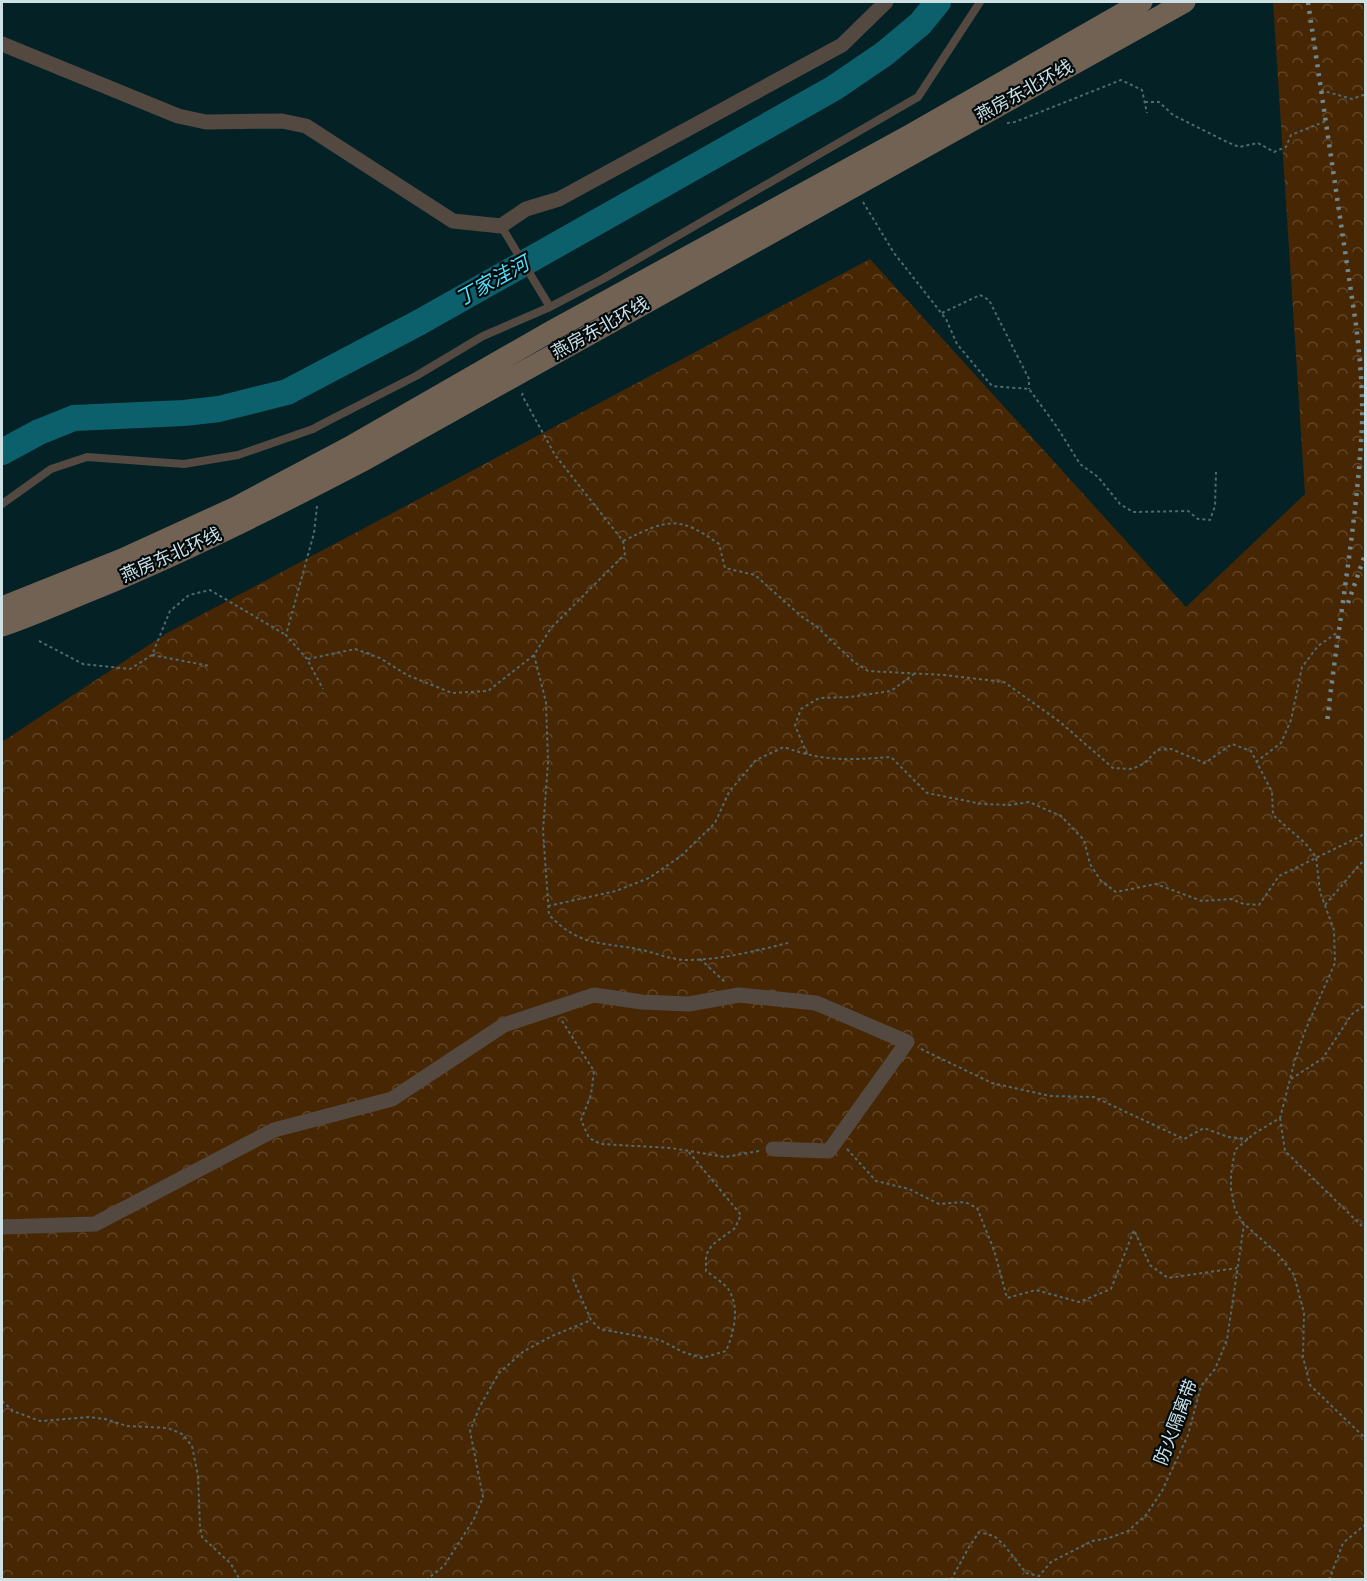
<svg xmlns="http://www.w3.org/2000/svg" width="1367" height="1581" font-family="'DM Sans','Noto Sans SC',sans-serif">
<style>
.forest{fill:url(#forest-crowns)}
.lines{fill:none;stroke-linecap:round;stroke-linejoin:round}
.river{stroke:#0c606c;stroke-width:26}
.path{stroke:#506a6e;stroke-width:2;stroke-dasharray:3 3;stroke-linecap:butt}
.service{stroke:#534941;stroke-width:8}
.minor{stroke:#534941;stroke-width:15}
.rail{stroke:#6f878c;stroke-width:4.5;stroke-dasharray:3 6;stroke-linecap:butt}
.secondary-bridge{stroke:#726254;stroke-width:21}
.labels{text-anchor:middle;stroke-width:4.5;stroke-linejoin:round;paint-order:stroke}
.street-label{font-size:18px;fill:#cde1e5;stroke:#00090c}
.water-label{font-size:20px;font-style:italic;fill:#51def7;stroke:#00090c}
</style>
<defs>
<pattern id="forest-crowns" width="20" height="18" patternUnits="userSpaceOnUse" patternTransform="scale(1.5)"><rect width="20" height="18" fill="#472604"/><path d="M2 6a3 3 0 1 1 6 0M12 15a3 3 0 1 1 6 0" fill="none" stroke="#604528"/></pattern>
</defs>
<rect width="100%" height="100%" fill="#042126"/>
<path class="forest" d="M1273 2H1365V1579L2 1580V742L167 633 870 259 1186 607 1305 494Z"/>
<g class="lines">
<path class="river" d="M2 452 39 432 74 418 184 413 219 409 287 392 420 322 834 88 884 54 920 24 938 2"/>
<path class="path" d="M1321 90 1352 99 1366 94
M1145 102H1159L1173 115 1225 141 1239 147 1258 143 1274 152 1286 147 1291 135 1326 121
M1007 123 1015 122 1121 80 1142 90 1147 113
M863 202 894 253 946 319 957 344 992 386 1029 389 1057 427 1080 464 1098 477 1120 504 1133 512 1188 511 1198 519 1210 520 1215 506 1216 472
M942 313 980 295 989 300 1029 379V389
M523 393 522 395 555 455 623 541 625 554 551 628 534 655 546 702 548 762 543 831 549 915C582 948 600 941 642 950 656 953 672 960 687 960 720 960 755 951 788 943
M317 506 314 533 286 635 307 659 323 689
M623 541C667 520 677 514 719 544L725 568 755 575 801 616 817 627 854 662 868 671 944 675 1004 682 1060 722 1113 768 1132 769 1145 763 1157 750 1171 749 1205 763 1232 744 1251 751 1272 792 1273 815 1305 843 1316 857 1320 892 1334 930 1335 963 1305 1031 1295 1060 1280 1118 1255 1133 1235 1150 1231 1174V1189L1235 1210 1244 1224 1277 1253 1294 1275 1304 1313 1303 1357 1310 1385 1366 1439
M39 641 83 664 130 669 152 655 170 611 189 595 210 590 286 635
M152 655 210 666
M308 659 355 649 380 658 407 675 452 693 488 691 534 655
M807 754 795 725 801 709 819 698 850 697 891 691 914 674
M1256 762 1281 743 1291 720 1302 667 1318 646 1338 632
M1325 905 1360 864 1366 860
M548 906 616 891 649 878 681 856 715 823 729 792 756 760 784 747C824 762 850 760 891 757L927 793 982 804 1010 805 1029 802 1061 816 1084 840 1090 864 1101 881 1116 892 1156 884 1202 901 1231 899 1244 904 1259 905 1279 876 1361 836 1366 831
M700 959 726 983
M562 1021 594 1071 591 1095 581 1120 589 1138 601 1144 671 1148 725 1157 759 1151
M921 1049 992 1083 1050 1096 1094 1097 1184 1139 1204 1128 1228 1137 1248 1139
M1291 1079 1323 1058 1352 1014 1366 1005
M1280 1118 1285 1151 1366 1230
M847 1149 876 1181 909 1189 939 1204 965 1202 977 1208 994 1250 1007 1298 1036 1290 1079 1302 1111 1289 1134 1230 1150 1265 1168 1278 1237 1268
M573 1279 591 1320 600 1329 660 1340 683 1352 702 1358 726 1351C734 1332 740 1309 729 1290 724 1283 713 1276 706 1271V1255L712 1245 735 1228 741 1215 688 1151
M2 1401 13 1411 40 1421 88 1417 105 1419 127 1426 168 1428 182 1434 192 1446 198 1476 200 1527 202 1537 231 1564 240 1580
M426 1580 444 1566 474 1519 483 1497 470 1431 480 1406 499 1373 524 1351 552 1336 591 1320
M951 1580 969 1547 979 1532 994 1536 1004 1545 1026 1573 1039 1576 1051 1562 1092 1541 1109 1538 1128 1531 1146 1515 1162 1491 1188 1435 1201 1386 1215 1369 1227 1340 1244 1224
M1329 1580 1343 1543 1366 1524"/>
<path class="service" d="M501 226 550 307
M2 504 51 469 87 457 184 464 238 455 313 429 326 422 416 376 483 336 550 307 603 279 918 97 980 2"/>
<path class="minor" d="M2 44 178 116 206 122 282 121 306 126 453 221 501 226 526 209 559 199 842 45 886 2
M2 1227 95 1224 274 1130 392 1099 504 1025 594 995 642 1002 689 1004 739 995 816 1003 907 1042 829 1151 773 1149"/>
<path class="rail" d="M1308 2 1356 325C1360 358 1363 391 1362 425 1357 525 1338 624 1327 723
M1348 603 1366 552"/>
<path class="secondary-bridge" d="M2 607 122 559 236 507 349 447 553 330 908 136 1142 2
M2 626C35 615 67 600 100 587 189 550 275 507 361 462L1185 2"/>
</g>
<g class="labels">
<g class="street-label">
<text transform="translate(1024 91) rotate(-29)" y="6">燕房东北环线</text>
<text transform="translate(600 328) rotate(-29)" y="6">燕房东北环线</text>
<text transform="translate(171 555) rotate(-24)" y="6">燕房东北环线</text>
<text transform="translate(1176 1422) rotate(-69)" y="6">防火隔离带</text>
</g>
<g class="water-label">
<text transform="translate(492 281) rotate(-29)" y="7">丁家洼河</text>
</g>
</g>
<rect width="1367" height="1581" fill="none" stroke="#cde1e5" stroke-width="6"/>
</svg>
